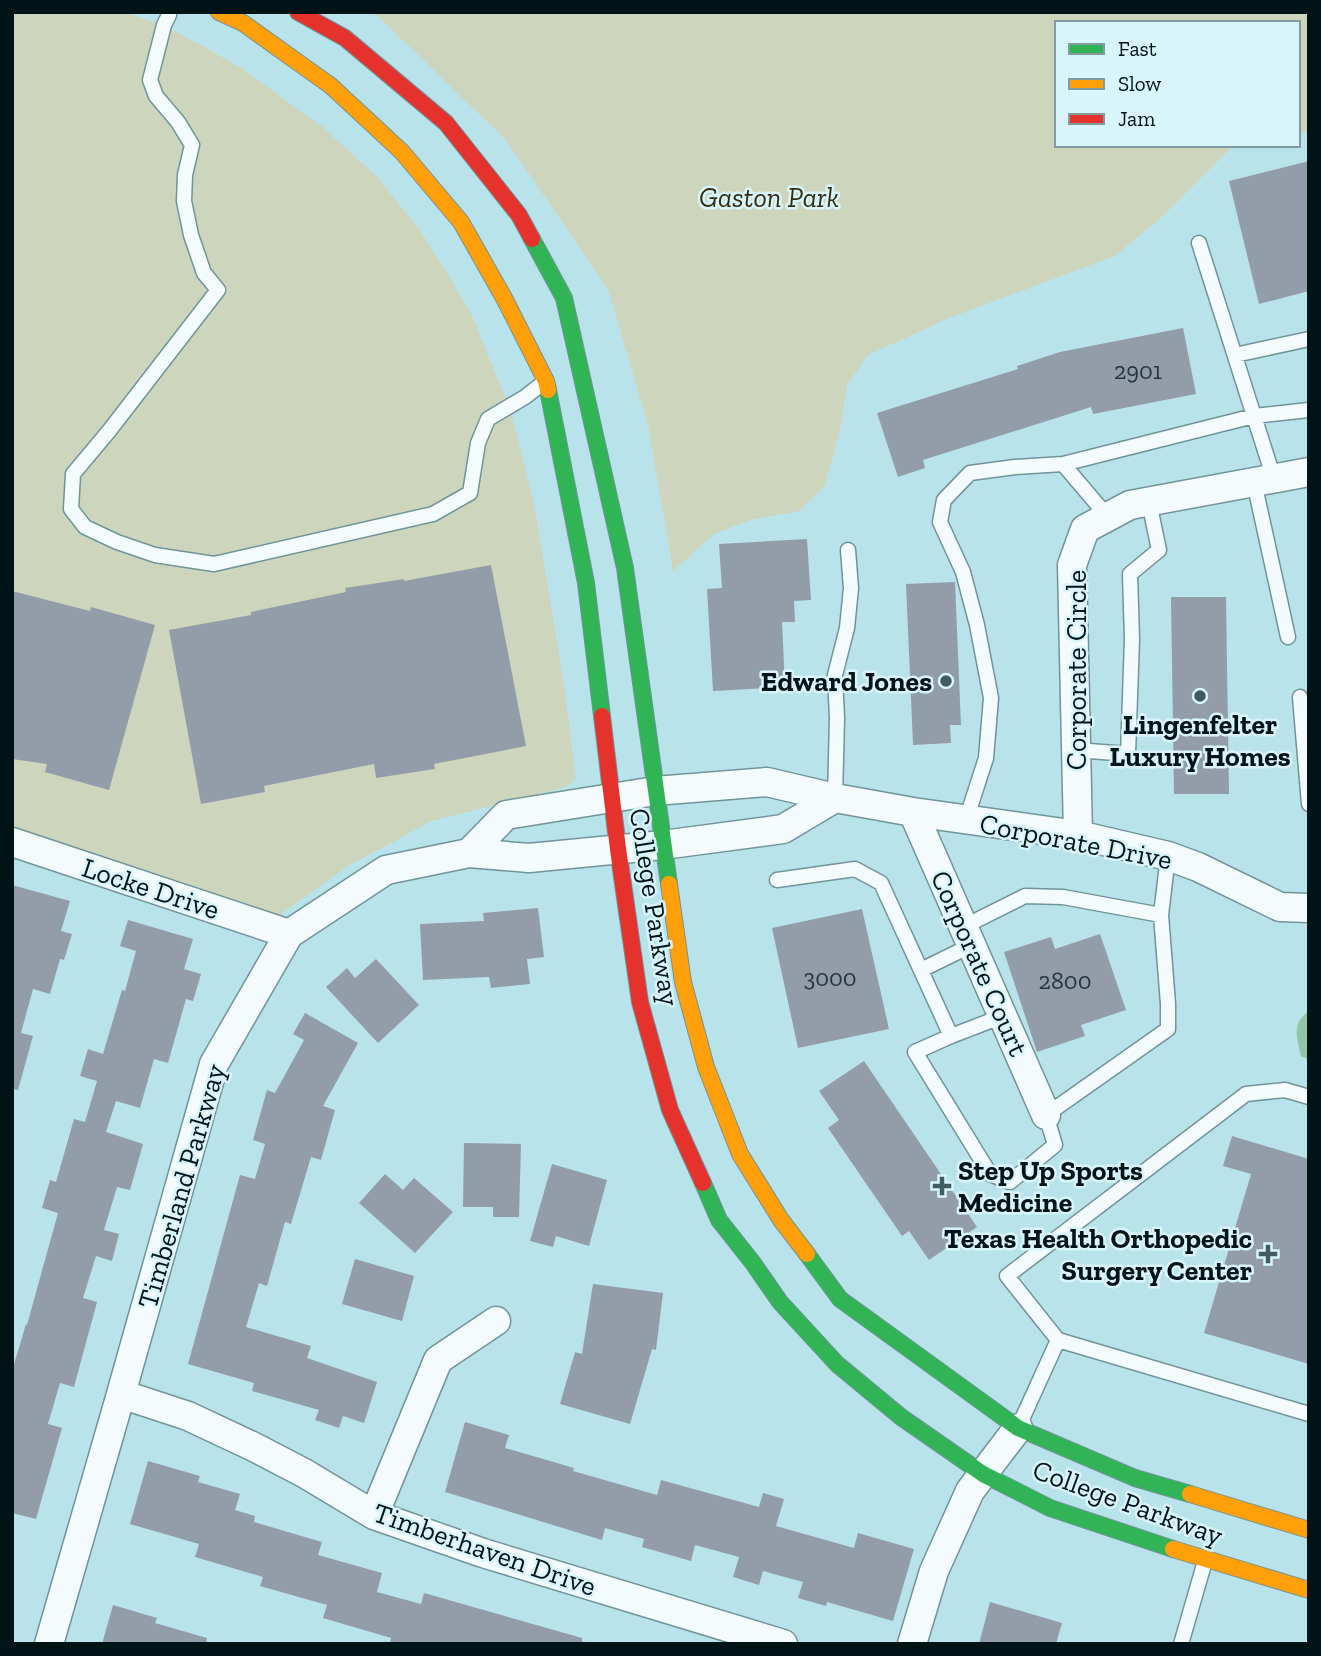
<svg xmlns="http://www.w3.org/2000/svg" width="1321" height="1656" font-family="'Zilla Slab',serif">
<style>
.green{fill:#cdd6bd}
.water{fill:#90c6a7}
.building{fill:#939da9}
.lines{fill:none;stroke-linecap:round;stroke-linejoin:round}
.lane-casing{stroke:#709499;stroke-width:17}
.street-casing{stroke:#709499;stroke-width:31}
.fast-casing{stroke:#709499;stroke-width:18}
.slow-casing{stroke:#709499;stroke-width:18}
.jam-casing{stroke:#709499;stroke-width:18}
.lane{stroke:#f4fbfc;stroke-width:14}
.street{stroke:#f4fbfc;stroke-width:28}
.fast{stroke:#30b455;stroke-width:16}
.slow{stroke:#ff9f0a;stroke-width:16}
.jam{stroke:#e5322d;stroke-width:16}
.poi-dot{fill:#415c61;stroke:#d8f5fb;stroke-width:2.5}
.labels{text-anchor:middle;stroke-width:5;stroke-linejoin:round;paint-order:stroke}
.number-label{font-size:24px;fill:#25363c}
.park-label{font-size:28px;font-style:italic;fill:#382d0e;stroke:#d8f5fb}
.street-label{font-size:28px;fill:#001317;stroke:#d8f5fb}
.poi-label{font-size:28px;font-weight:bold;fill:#001317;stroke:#d8f5fb;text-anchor:end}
</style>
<rect width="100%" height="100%" fill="#b9e3ea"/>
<path class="green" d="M12 12H122L164 25 240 67 324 128 377 177 422 233 471 313 512 415 535 508 564 685 576 778 566 787 432 821 348 866 280 915 12 827Z
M371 12H1309V134L1298 131V23H1057V145H1234L1163 216 1115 256 949 318 868 355 847 385 840 431 824 487 799 511 754 519 714 534 673 571 648 425 608 289 505 139 381 19Z"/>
<path class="water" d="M1309 1011V1060L1301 1056C1297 1038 1291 1023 1309 1011Z"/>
<path class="building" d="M1309 161V291L1259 304 1229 181Z
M1183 328 1196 394 1093 414 1091 407 923 460 925 468 898 477 877 413 1018 369 1017 366 1060 352Z
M807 539 811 600 794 601 795 622H782L785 687 713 691 707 589 722 588 719 544Z
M491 565 526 746 434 764 435 769 376 778 374 764 264 786 265 792 201 804 169 630 251 615V612L346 592 345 588 404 579V581Z
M955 582 961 725H950L951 743 913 745 906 584Z
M12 591 90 611 91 607 155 625 109 790 45 772 47 764 12 759Z
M1171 597H1226L1229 794H1174Z
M12 885 70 901 61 931 72 934 64 960 60 959 50 994 33 989 21 1033 33 1036 18 1090 12 1089Z
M538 908 544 957 527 959 530 984 491 988 489 977 423 980 420 924 484 921 483 913Z
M862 909 889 1029 798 1048 772 928Z
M128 920 193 939 184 969 201 974 193 1001 186 999 168 1063 154 1059 140 1108 116 1101 106 1132 143 1144 130 1190 117 1187 104 1230 119 1234 112 1261 96 1256 83 1298 97 1302 74 1387 60 1383 48 1424 62 1428 36 1519 12 1513V1371L26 1324 27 1325 58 1213 42 1208 50 1180 56 1182 74 1119 85 1122 97 1081 80 1076 88 1049 103 1054 122 990 125 991 136 951 120 946Z
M1100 934 1126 1010 1081 1025 1085 1036 1037 1052 1004 952 1051 937 1055 949Z
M376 959 419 1005 378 1043 326 987 347 968 355 978Z
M305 1013 358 1043 323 1106 335 1110 321 1160 311 1157 291 1224 285 1222 267 1286 259 1283 246 1327 311 1346 307 1358 377 1382 364 1423 343 1416 339 1428 315 1420 319 1410 252 1391 254 1383 188 1364 240 1175 255 1179 265 1144 253 1140 267 1090 275 1093 304 1040 293 1034Z
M864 1061 977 1227 929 1260 909 1231 902 1236 828 1128 839 1120 819 1091Z
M1232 1136 1309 1159V1364L1204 1333 1251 1174 1223 1166Z
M464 1143 521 1144 519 1217H493V1207H463Z
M552 1164 607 1180 589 1246 556 1236 553 1247 530 1241Z
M385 1174 403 1190 414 1178 453 1212 415 1253 359 1203Z
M355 1259 414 1276 402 1321 342 1304Z
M593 1284 663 1293 656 1350 652 1349 630 1424 560 1404 575 1352 582 1354Z
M465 1422 509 1435 505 1448 574 1468 573 1471 657 1495 661 1480 759 1507 763 1493 784 1499 776 1526 854 1548 858 1533 914 1549 893 1621 827 1602 826 1606 798 1598 803 1582 763 1571 759 1585 733 1577 739 1557 695 1545 691 1561 642 1547 644 1539 605 1528 602 1540 445 1492Z
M148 1461 200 1476 198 1482 240 1494 235 1510 255 1516 254 1522 322 1542 318 1555 382 1573 377 1592 421 1604 424 1593 582 1638V1644H390L391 1638 323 1618 327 1605 260 1586 263 1577 195 1557 199 1544 130 1524Z
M990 1602 1062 1623 1056 1644H979Z
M113 1605 157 1618 155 1623 207 1638 206 1644H102Z"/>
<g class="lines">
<defs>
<path id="lane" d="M169 12V15L164 25 150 80 156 96 178 122 192 145 185 175 184 201 191 235 204 273 218 290 109 431 73 474 71 509 85 527 117 542 155 555 214 564 433 514 470 493 478 443 488 419 525 397 543 383
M1199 243 1274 479
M1235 355 1309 339
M1063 464 1254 416 1309 410
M1254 482 1288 637
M1300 697 1309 804
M1076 750 1128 754 1132 639 1130 574 1159 550 1149 502
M835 798 837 718 835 675 847 628 851 588 848 550
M966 820 986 758 991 698 977 625 963 572 940 522 944 500 970 473 1015 467 1063 464 1108 517
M777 880 855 869 881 883 951 1036 915 1052 990 1174 1010 1182 1055 1145 1046 1115 1168 1029V1004L1161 915 1168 856
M963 927 1025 896 1063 897 1161 915
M921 970 972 945
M951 1036 1003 1016
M1309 1097 1285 1090 1246 1094 1007 1276 1058 1340 1309 1414
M1018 1428 1058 1340
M1181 1644 1205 1561"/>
<path id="street" d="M913 812 1046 1115
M1078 835 1072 565 1085 529 1130 505 1309 472
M12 842 289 934
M469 853 506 815 655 791 767 782 835 798 913 812 1078 835 1168 856 1198 867 1280 907 1309 908
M121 1394 188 1416 252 1446 304 1473 374 1515 483 1553 783 1644
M374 1515 438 1360 496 1321
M49 1644 121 1394 214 1064 289 934 386 870 469 853 529 858 663 845 783 829 835 798
M912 1644 934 1571 970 1491 1018 1428"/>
<path id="fast" d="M532 239 564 298 625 568 669 884
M548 390 586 583 602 716
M703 1183 719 1220 753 1263 780 1302 837 1364 901 1417 983 1474 1050 1508 1173 1549
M807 1254 840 1299 1018 1428 1135 1478 1190 1494"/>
<path id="slow" d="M219 12 243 23 331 86 402 152 461 222 504 298 546 381 548 390
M669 884 683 982 706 1067 740 1154 781 1220 807 1254
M1190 1494 1309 1530
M1173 1549 1309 1590"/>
<path id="jam" d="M298 12 345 38 446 123 519 215 532 239
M602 716 618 849 640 1002 670 1110 703 1183"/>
</defs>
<use href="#lane" class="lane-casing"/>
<use href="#street" class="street-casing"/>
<use href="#fast" class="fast-casing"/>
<use href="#slow" class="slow-casing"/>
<use href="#jam" class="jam-casing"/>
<use href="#lane" class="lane"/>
<use href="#street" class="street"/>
<use href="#fast" class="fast"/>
<use href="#slow" class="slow"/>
<use href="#jam" class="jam"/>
</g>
<g class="poi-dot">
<circle cx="946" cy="681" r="7"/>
<circle cx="1200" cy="696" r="7"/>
<path d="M938.5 1175.5h7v7h7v7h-7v7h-7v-7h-7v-7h7z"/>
<path d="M1264.5 1243.5h7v7h7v7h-7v7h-7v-7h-7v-7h7z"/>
</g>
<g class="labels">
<g class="number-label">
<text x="1138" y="379">2901</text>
<text x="830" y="986">3000</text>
<text x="1065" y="989">2800</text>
</g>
<g class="park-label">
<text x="769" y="207">Gaston Park</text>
</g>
<g class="street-label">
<text transform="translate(1076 670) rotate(-90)" y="10">Corporate Circle</text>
<text transform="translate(1076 841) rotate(11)" y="10">Corporate Drive</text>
<text transform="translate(151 888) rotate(18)" y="10">Locke Drive</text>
<text transform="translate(655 907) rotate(81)" y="10">College Parkway</text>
<text transform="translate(980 963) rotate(66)" y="10">Corporate Court</text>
<text transform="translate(181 1186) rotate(-74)" y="10">Timberland Parkway</text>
<text transform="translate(1128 1502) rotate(20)" y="10">College Parkway</text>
<text transform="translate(485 1549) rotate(19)" y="10">Timberhaven Drive</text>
</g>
<g class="poi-label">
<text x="932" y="691">Edward Jones</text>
<text x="1200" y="734" text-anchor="middle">Lingenfelter<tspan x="1200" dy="32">Luxury Homes</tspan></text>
<text x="958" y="1180" text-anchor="start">Step Up Sports<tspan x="958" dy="32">Medicine</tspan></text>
<text x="1252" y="1248">Texas Health Orthopedic<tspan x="1252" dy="32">Surgery Center</tspan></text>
</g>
</g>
<rect width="1321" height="1656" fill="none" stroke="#001317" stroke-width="28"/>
<rect x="1055" y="21" width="245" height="126" fill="#d8f5fb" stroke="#829ba0" stroke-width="2"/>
<rect x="1069" y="44" width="35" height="10" fill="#30b455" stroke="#829ba0" stroke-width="2"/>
<text x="1118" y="56" font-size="21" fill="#001317">Fast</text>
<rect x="1069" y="79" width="35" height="10" fill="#ff9f0a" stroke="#829ba0" stroke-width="2"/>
<text x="1118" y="91" font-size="21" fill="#001317">Slow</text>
<rect x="1069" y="114" width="35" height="10" fill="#e5322d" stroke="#829ba0" stroke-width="2"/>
<text x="1118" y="126" font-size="21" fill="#001317">Jam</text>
</svg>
